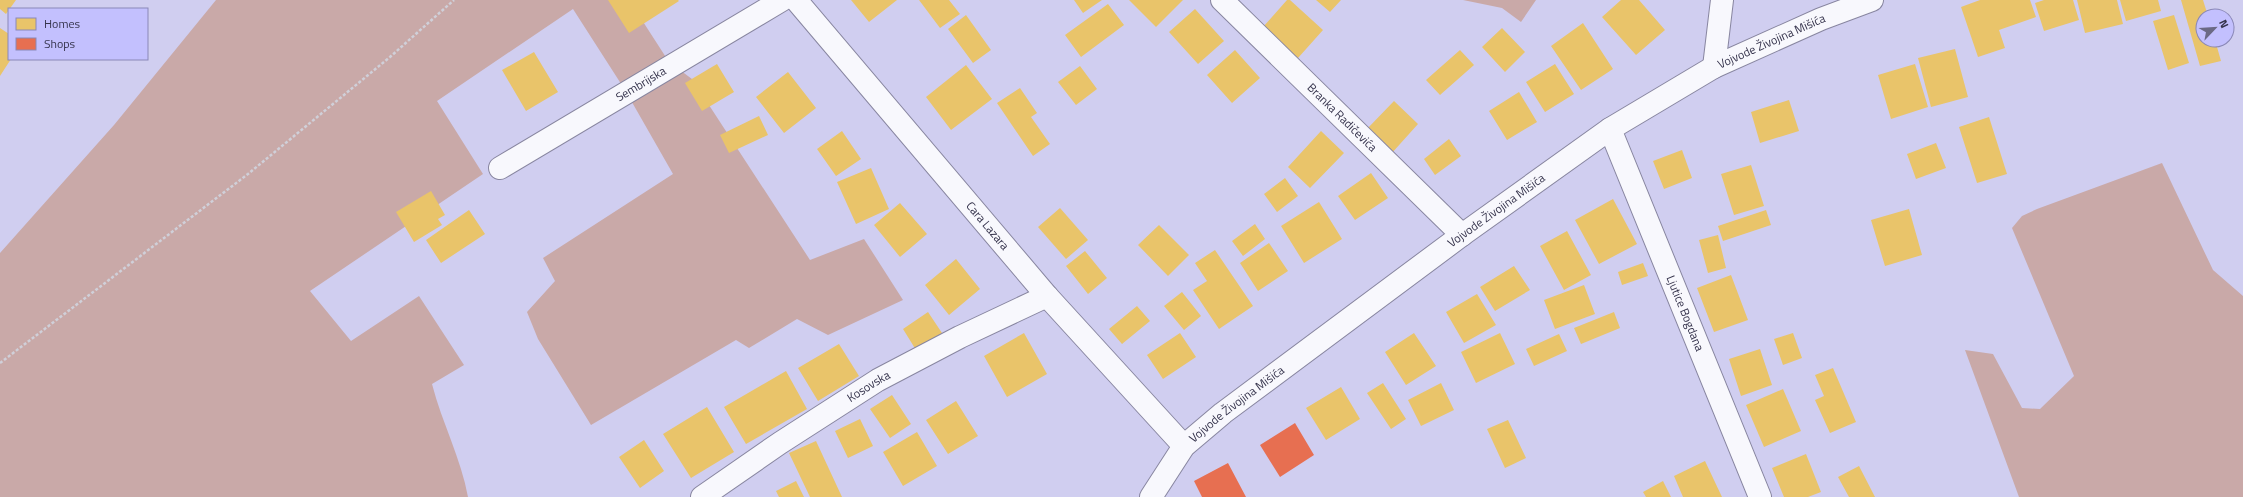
<svg xmlns="http://www.w3.org/2000/svg" width="2243" height="497" font-family="'Titillium Web',sans-serif">
<style>
.green{fill:#c9a9a8}
.homes{fill:#e9c46a}
.shops{fill:#e76f51}
.lines{fill:none;stroke-linecap:round;stroke-linejoin:round}
.minor-casing{stroke:#8886a0;stroke-width:24}
.tertiary-casing{stroke:#8886a0;stroke-width:24}
.path{stroke:#d0d0d9;stroke-width:2.5;stroke-dasharray:3 2;stroke-linecap:butt}
.minor{stroke:#f8f8fd;stroke-width:22}
.tertiary{stroke:#f8f8fd;stroke-width:22}
.labels{text-anchor:middle;stroke-width:4;stroke-linejoin:round;paint-order:stroke}
.street-label{font-size:12px;fill:#35334c;stroke:#c3c0fe}
</style>
<rect width="100%" height="100%" fill="#d0cef0"/>
<path class="green" d="M216 0H629L669 62 692 79 810 260 864 239 903 300 828 335 797 319 749 348 736 340 591 425 538 339 527 312 555 281 543 258 673 174 625 90 573 9 437 101 483 174 310 291 351 341 419 296 464 365 432 384C442 423 461 458 468 497H0V253L114 125Z
M1463 0H1536L1521 22 1502 8Z
M2162 163 2213 270 2243 296V497H2019L1965 350 1993 354 2022 408 2040 409 2074 376 2012 228 2022 216 2037 209Z"/>
<path class="homes" d="M0 0H16L6 14 0 9Z
M608 0H678L679 1 629 33Z
M851 0H897L869 22Z
M919 0H949L960 14 940 28Z
M1074 0H1102L1083 13Z
M1129 0H1183L1156 27Z
M1287 0H1290L1323 30 1298 58 1263 27Z
M1316 0H1341L1330 12Z
M1621 0H1639L1665 30 1636 55 1602 17Z
M1980 0H2030L2036 17 1999 30 2005 48 1978 57 1961 7Z
M2044 0H2073L2079 20 2044 31 2035 3Z
M2077 0H2117L2123 24 2085 33Z
M2120 0H2158L2161 11 2126 21Z
M2181 0H2203L2208 16H2203V40H2215L2221 61 2200 66Z
M1108 4 1124 25 1081 57 1065 35Z
M1195 9 1224 41 1198 64 1169 32Z
M966 15 991 50 973 63 948 29Z
M2174 15 2189 63 2168 70 2153 21Z
M1583 23 1613 69 1581 90 1551 46Z
M0 28 9 34V59H11L0 76Z
M1502 28 1525 52 1505 72 1482 47Z
M1955 49 1968 97 1931 107 1918 58Z
M1235 50 1260 78 1232 103 1207 75Z
M1460 50 1474 65 1440 95 1426 80Z
M534 52 558 92 526 111 502 70Z
M717 64 734 92 702 111 685 83Z
M1555 64 1574 94 1545 112 1526 82Z
M1915 64 1928 107 1891 119 1878 75Z
M966 65 992 99 951 130 926 97Z
M1080 66 1097 89 1076 105 1058 82Z
M788 72 816 108 784 133 756 97Z
M1020 88 1037 113 1031 117 1050 144 1033 156 997 103Z
M1519 92 1537 122 1507 140 1489 111Z
M1789 100 1799 131 1760 143 1751 112Z
M1394 101 1418 124 1391 154 1366 130Z
M759 116 768 135 729 153 720 135Z
M1989 117 2007 174 1977 183 1959 127Z
M842 131 861 159 836 176 817 149Z
M1321 131 1344 153 1310 188 1288 167Z
M1449 139 1461 156 1435 175 1424 159Z
M1936 143 1946 168 1916 179 1907 154Z
M1682 150 1692 178 1664 189 1653 161Z
M1751 165 1764 206 1734 215 1721 174Z
M871 168 889 209 856 224 837 182Z
M1371 173 1388 198 1355 220 1338 196Z
M1285 178 1298 196 1277 212 1264 194Z
M431 191 445 215 438 219 442 225 414 242 396 212Z
M1613 199 1637 244 1599 264 1575 220Z
M1319 202 1342 239 1304 263 1281 226Z
M900 203 927 234 900 257 874 225Z
M1060 208 1088 240 1066 259 1038 227Z
M1909 209 1922 255 1885 266 1871 220Z
M469 210 485 234 441 263 426 240Z
M1766 210 1771 225 1723 241 1718 226Z
M1255 224 1265 239 1243 256 1232 241Z
M1159 225 1189 255 1168 276 1138 245Z
M1567 231 1591 275 1564 290 1540 246Z
M1718 235 1726 268 1708 273 1699 240Z
M1269 243 1288 271 1258 291 1240 263Z
M1215 250 1253 306 1219 329 1193 290 1207 281 1195 263Z
M1085 251 1107 278 1088 294 1066 266Z
M956 259 980 289 949 315 925 285Z
M1643 263 1648 276 1622 285 1618 272Z
M1514 266 1530 290 1495 311 1480 287Z
M1731 275 1748 320 1714 332 1697 288Z
M1584 285 1595 314 1555 329 1544 300Z
M1182 292 1201 316 1184 330 1164 306Z
M1477 294 1496 325 1464 343 1446 312Z
M1137 306 1150 321 1122 344 1109 329Z
M928 312 942 333 916 350 903 329Z
M1614 312 1620 328 1581 344 1574 328Z
M1024 333 1047 374 1007 397 984 356Z
M1180 333 1196 357 1163 379 1147 355Z
M1414 333 1436 366 1406 385 1385 352Z
M1500 333 1515 364 1476 383 1461 352Z
M1793 333 1802 358 1783 365 1774 339Z
M1559 334 1567 351 1534 366 1526 349Z
M839 344 859 376 818 401 798 368Z
M1760 349 1772 385 1741 396 1729 359Z
M1833 368 1856 422 1830 433 1815 400 1824 396 1815 375Z
M786 371 807 409 746 444 724 407Z
M1383 383 1406 419 1391 429 1367 393Z
M1441 383 1454 410 1421 426 1408 400Z
M1341 387 1360 419 1326 440 1306 408Z
M1783 389 1801 431 1764 447 1746 405Z
M892 395 911 424 890 438 870 409Z
M956 401 978 436 948 454 926 420Z
M707 407 734 452 691 478 663 434Z
M860 419 873 446 848 458 835 431Z
M1508 420 1526 458 1505 468 1487 429Z
M917 432 937 466 903 486 883 452Z
M644 440 664 471 640 488 619 457Z
M816 441 842 497H810L789 453Z
M1806 454 1821 492 1808 497H1784L1772 468Z
M1705 461 1722 497H1683L1674 476Z
M1859 466 1875 497H1849L1838 477Z
M796 481 804 497H779L776 491Z
M1663 481 1671 497H1646L1643 492Z"/>
<path class="shops" d="M1295 423 1314 455 1280 477 1260 445Z
M1228 463 1246 497H1202L1194 481Z"/>
<g class="lines">
<defs>
<g id="minor">
<path id="s1" d="M796 0 1047 296 1184 446"/>
<path id="s2" d="M1222 0 1462 235"/>
<path d="M1714 67 1722 0"/>
<path id="s3" d="M1610 129 1760 497"/>
<path id="s4" d="M500 168 782 0"/>
<path id="s5" d="M702 497 780 443 878 380 960 337 1047 296"/>
</g>
<g id="tertiary">
<path id="s6" d="M1151 497 1184 446 1223 413 1462 235 1610 129 1714 67 1821 19 1872 0"/>
</g>
</defs>
<use href="#minor" class="minor-casing"/>
<use href="#tertiary" class="tertiary-casing"/>
<path class="path" d="M0 363 248 174 390 57 454 0"/>
<use href="#minor" class="minor"/>
<use href="#tertiary" class="tertiary"/>
</g>
<g class="labels">
<g class="street-label">
<text dy="4" stroke="none"><textPath href="#s6" startOffset="776">Vojvode Živojina Mišića</textPath></text>
<text dy="4" stroke="none"><textPath href="#s4" startOffset="164">Sembrijska</textPath></text>
<text dy="4" stroke="none"><textPath href="#s2" startOffset="168">Branka Radičevića</textPath></text>
<text dy="4" stroke="none"><textPath href="#s6" startOffset="452">Vojvode Živojina Mišića</textPath></text>
<text dy="4" stroke="none"><textPath href="#s1" startOffset="296">Cara Lazara</textPath></text>
<text dy="4" stroke="none"><textPath href="#s3" startOffset="199">Ljutice Bogdana</textPath></text>
<text dy="4" stroke="none"><textPath href="#s5" startOffset="200">Kosovska</textPath></text>
<text dy="4" stroke="none"><textPath href="#s6" startOffset="128">Vojvode Živojina Mišića</textPath></text>
</g>
</g>
<rect x="8" y="8" width="140" height="52" fill="#c3c0fe" stroke="#8a88b7"/>
<rect x="16" y="18" width="20" height="12" fill="#e9c46a" stroke="#8a88b7"/>
<text x="44" y="28" font-size="12" fill="#35334c">Homes</text>
<rect x="16" y="38" width="20" height="12" fill="#e76f51" stroke="#8a88b7"/>
<text x="44" y="48" font-size="12" fill="#35334c">Shops</text>
<g transform="translate(2215 28) rotate(65)"><circle r="19" fill="#c3c0fe" stroke="#8a88b7"/>
<path d="M0-3L7 15L0 10L-7 15Z" fill="#6b6985"/>
<text y="-6" font-size="11" font-weight="bold" text-anchor="middle" fill="#35334c">N</text>
</g>
</svg>
